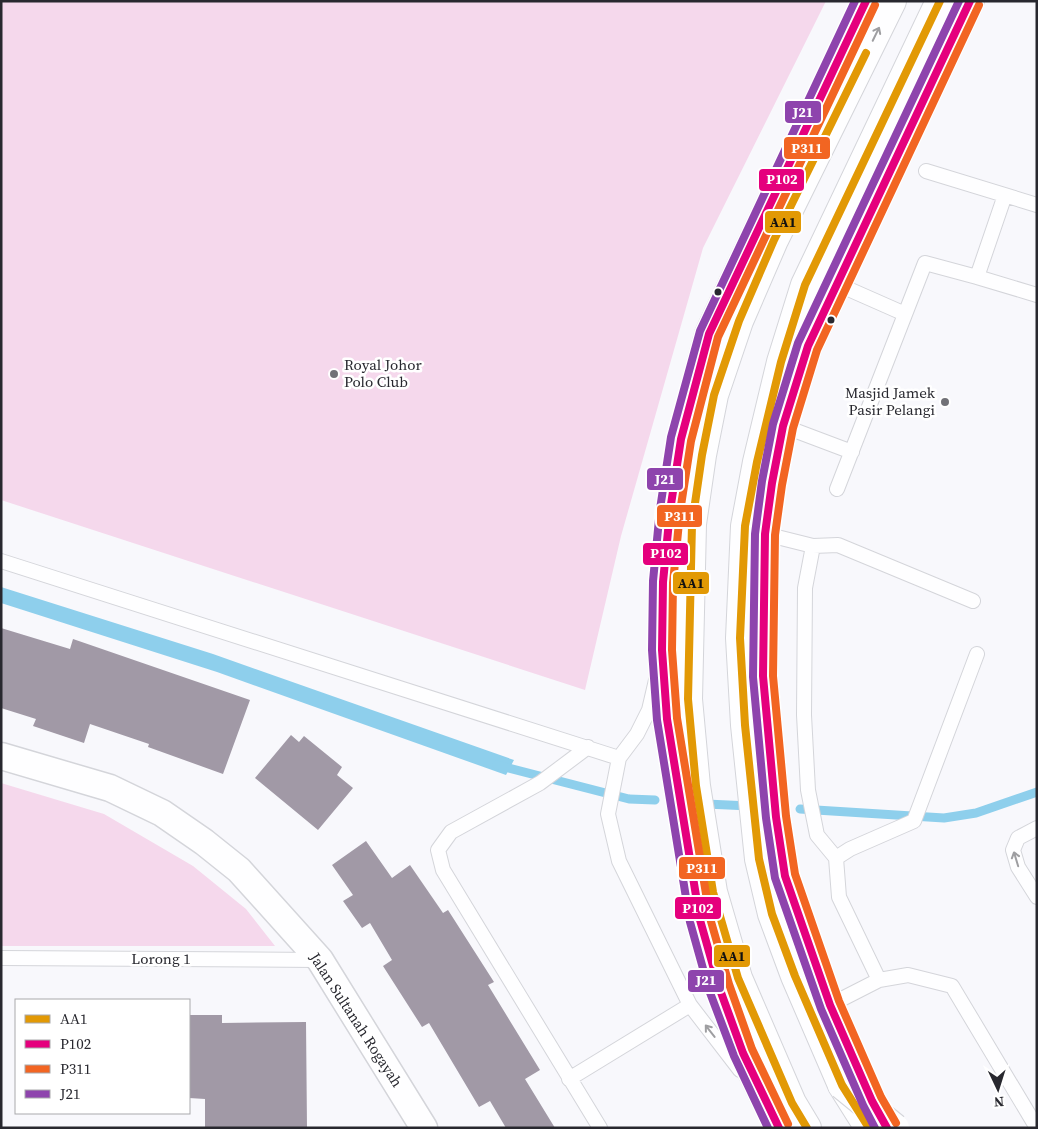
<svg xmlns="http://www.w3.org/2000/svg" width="1038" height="1129" font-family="'Source Serif 4',serif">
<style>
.green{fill:#f5d8ec}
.water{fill:#8ecfec}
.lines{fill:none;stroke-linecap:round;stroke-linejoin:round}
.stream{stroke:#8ecfec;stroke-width:9}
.building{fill:#a199a6}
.lane-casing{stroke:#d4d5da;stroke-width:16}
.street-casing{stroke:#d4d5da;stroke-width:29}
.primary-casing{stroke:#d4d5da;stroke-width:30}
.highway-casing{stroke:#d4d5da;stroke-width:30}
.lane{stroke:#fefeff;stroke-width:14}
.street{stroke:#fefeff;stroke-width:26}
.primary{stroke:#fefeff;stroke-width:28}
.highway{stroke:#fefeff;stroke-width:28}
.highway-bridge-casing{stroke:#d4d5da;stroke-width:30;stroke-linecap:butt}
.highway-bridge{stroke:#fefeff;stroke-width:28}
.bus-1-casing{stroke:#fff;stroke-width:11}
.bus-2-casing{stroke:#fff;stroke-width:11}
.bus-3-casing{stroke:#fff;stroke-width:11}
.bus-4-casing{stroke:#fff;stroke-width:11}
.bus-1{stroke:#e29905;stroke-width:8}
.bus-2{stroke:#e5007d;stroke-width:8}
.bus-3{stroke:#f26522;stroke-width:8}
.bus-4{stroke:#8e44ad;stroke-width:8}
.oneway{stroke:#9e9ea1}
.bus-dot{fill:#28282f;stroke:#fff;stroke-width:2}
.poi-dot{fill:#717177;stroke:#fff;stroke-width:2}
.labels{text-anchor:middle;stroke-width:5;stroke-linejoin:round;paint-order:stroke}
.poi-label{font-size:15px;fill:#28282f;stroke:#fff;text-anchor:start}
.street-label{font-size:15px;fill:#28282f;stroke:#fff}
.line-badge{stroke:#fff;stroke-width:2}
.badge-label{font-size:14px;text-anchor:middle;font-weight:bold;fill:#fff}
.pale-badge-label{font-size:14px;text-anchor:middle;font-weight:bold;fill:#111}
</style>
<rect width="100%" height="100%" fill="#f8f8fc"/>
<path class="green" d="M1 1H826L703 248 621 536 585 690 1 500Z
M1 783 104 814 193 866 246 909 275 946H1Z"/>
<path class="water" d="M1 587 213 654 514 760 506 775 217 672 1 603Z"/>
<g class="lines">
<path class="stream" d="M497 765 629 799 655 800
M706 804 750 806
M800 809 944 818 976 813 1037 792"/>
</g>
<path class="building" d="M1 628 70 649 73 639 250 700 223 774 148 747 149 744 90 724 84 743 33 726 36 719 1 708Z
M291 735 299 742 304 736 342 767 337 775 353 788 318 830 255 778Z
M366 841 392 878 410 865 443 913 448 910 494 982 488 985 540 1070 525 1079 555 1128H506L490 1101 479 1107 429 1023 422 1027 383 966 392 960 370 923 362 928 343 901 353 895 332 865Z
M189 1015H222V1023L306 1022 307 1128H205V1099L189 1098Z"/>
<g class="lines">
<defs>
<path id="lane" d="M926 171 1037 205
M977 277 1037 295
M837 284 905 314
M783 426 852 452
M837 489 925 263 977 277 1005 195
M765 534 813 546 838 545 973 601
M813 546 805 588 804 715 808 790 817 835 836 858
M1 561 619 758
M656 680 649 710 637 734 619 758 608 814 619 861 690 1005 740 1070
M588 747 540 783 451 832 438 850 443 870 600 1128
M1037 828 1018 838 1013 850 1018 867 1037 897
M1 958 319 960
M879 980 839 897 836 858 850 849 914 821 977 654
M830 1005 879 980 908 975 952 986 1037 1128
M569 1079 690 1005"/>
<path id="street" d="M1 756 110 788 162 813 204 842 239 870 320 960 424 1128"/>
<path id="primary" d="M882 1120 872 1101 830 1005 785 876 776 817 763 676 765 534 772 483 783 426 808 346 970 1
M779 1128 743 1053 719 987 700 920 667 719 662 650 663 582 670 511 681 439 709 334 866 1"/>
<path id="highway" d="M807 1128 792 1103 738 978 713 892 696 786 688 699 692 524 702 455 714 395 739 321 774 240 892 1
M869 1128 842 1085 795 976 772 914 759 859 745 725 740 638 745 526 757 462 781 362 805 285 940 1"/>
</defs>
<use href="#lane" class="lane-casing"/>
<use href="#street" class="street-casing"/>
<use href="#primary" class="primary-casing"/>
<use href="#highway" class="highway-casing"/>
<use href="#lane" class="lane"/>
<use href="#street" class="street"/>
<use href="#primary" class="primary"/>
<use href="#highway" class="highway"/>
<defs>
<path id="highway-bridge" d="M842 1085 895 1128"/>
</defs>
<use href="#highway-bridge" class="highway-bridge-casing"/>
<use href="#highway-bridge" class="highway-bridge"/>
<defs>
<path id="bus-1" d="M807 1128 792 1103 738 978 713 892 696 786 688 699 692 524 702 455 714 395 739 321 774 240 866 53
M869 1128 842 1085 795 976 772 914 759 859 745 725 740 638 745 526 757 462 781 362 805 285 940 1"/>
<path id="bus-2" d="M779 1128 743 1053 719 987 700 920 667 719 662 650 663 582 670 511 681 439 709 334 866 1
M887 1128 872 1101 830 1005 785 876 776 817 763 676 765 534 772 483 783 426 808 346 970 1"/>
<path id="bus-3" d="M896 1123 881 1097 839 1001 795 874 786 816 773 676 775 535 782 485 793 428 817 350 979 5
M788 1124 752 1049 729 984 710 918 677 718 672 650 673 583 680 512 691 441 718 337 875 5"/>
<path id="bus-4" d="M768 1128 734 1056 709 990 690 922 657 720 652 650 653 581 660 509 671 437 700 331 855 1
M875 1128 863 1105 821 1009 775 878 766 818 753 677 755 534 762 481 773 424 798 343 959 1"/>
</defs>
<use href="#bus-1" class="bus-1-casing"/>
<use href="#bus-2" class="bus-2-casing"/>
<use href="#bus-3" class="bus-3-casing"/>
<use href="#bus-4" class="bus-4-casing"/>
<use href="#bus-1" class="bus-1"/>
<use href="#bus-2" class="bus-2"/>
<use href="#bus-3" class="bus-3"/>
<use href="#bus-4" class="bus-4"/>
</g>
<defs><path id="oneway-shaft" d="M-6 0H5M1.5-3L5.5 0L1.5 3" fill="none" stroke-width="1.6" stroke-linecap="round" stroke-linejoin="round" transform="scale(1.25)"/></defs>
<g class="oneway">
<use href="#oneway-shaft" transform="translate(876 34) rotate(-64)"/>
<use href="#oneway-shaft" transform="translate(1016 859) rotate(-107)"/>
<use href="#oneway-shaft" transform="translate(710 1031) rotate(-128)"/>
</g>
<g class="bus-dot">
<circle cx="718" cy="292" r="4.5"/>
<circle cx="831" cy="320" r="4.5"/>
</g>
<g class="poi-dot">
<circle cx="334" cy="374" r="5"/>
<circle cx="945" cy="402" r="5"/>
</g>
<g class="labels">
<g class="poi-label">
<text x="344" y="370">Royal Johor<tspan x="344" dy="17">Polo Club</tspan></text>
<text x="935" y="398" text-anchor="end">Masjid Jamek<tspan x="935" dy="17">Pasir Pelangi</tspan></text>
</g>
<g class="street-label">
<text x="161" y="964">Lorong 1</text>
<text transform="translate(356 1020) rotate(57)" y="5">Jalan Sultanah Rogayah</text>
</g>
</g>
<g class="line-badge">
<rect x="784" y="100" width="38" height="24" rx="5" fill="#8e44ad"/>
<rect x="783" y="136" width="48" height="24" rx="5" fill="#f26522"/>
<rect x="758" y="168" width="47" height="24" rx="5" fill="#e5007d"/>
<rect x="764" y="210" width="38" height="24" rx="5" fill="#e29905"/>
<rect x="646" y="467" width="38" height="24" rx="5" fill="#8e44ad"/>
<rect x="656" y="504" width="47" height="24" rx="5" fill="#f26522"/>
<rect x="642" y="542" width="47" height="24" rx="5" fill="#e5007d"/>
<rect x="672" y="571" width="38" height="24" rx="5" fill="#e29905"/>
<rect x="678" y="856" width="48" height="24" rx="5" fill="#f26522"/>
<rect x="674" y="896" width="48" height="24" rx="5" fill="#e5007d"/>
<rect x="713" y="944" width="38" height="24" rx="5" fill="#e29905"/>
<rect x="687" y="969" width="38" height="24" rx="5" fill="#8e44ad"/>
</g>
<g class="badge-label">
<text x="803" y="117">J21</text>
<text x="807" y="153">P311</text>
<text x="782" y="184">P102</text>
<text x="665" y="484">J21</text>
<text x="680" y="521">P311</text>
<text x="666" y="558">P102</text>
<text x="702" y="873">P311</text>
<text x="698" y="913">P102</text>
<text x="706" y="985">J21</text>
</g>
<g class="pale-badge-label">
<text x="783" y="227">AA1</text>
<text x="691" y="588">AA1</text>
<text x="732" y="961">AA1</text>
</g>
<rect width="1038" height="1129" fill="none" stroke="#28282f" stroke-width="5"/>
<rect x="15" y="999" width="175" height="115" fill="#ffffff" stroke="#a9a9ac"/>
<rect x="25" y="1015" width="25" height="8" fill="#e29905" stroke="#a9a9ac"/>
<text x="60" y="1024" font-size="15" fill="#28282f">AA1</text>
<rect x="25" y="1040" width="25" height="8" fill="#e5007d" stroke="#a9a9ac"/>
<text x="60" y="1049" font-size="15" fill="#28282f">P102</text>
<rect x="25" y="1065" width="25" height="8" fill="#f26522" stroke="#a9a9ac"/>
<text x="60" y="1074" font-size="15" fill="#28282f">P311</text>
<rect x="25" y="1090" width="25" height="8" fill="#8e44ad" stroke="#a9a9ac"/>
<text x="60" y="1099" font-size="15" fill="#28282f">J21</text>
<g transform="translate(998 1089) rotate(176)" stroke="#ffffff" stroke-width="4" paint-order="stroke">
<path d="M0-4L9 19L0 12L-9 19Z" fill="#28282f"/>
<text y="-8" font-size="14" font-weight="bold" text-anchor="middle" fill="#28282f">N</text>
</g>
</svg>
